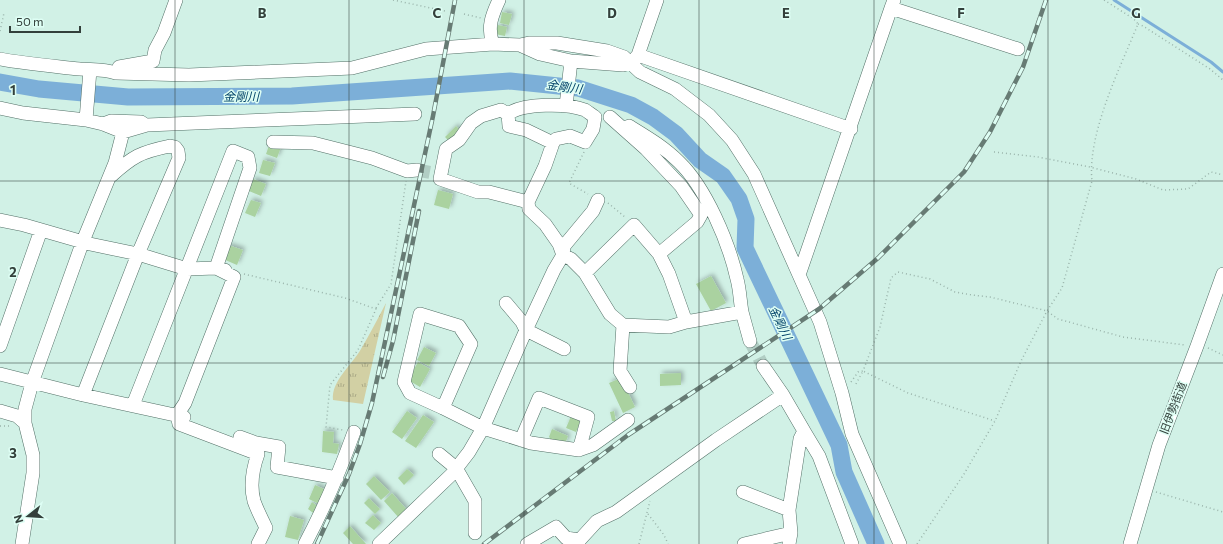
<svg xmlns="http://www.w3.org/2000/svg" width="1223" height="544" font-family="Commissioner,'Noto Sans JP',sans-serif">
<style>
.grass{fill:url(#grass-tufts)}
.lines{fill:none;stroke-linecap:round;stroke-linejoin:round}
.stream{stroke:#7cafd8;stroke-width:3}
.river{stroke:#7cafd8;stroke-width:17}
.building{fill:#aad2a0;filter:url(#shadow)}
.minor-tunnel{stroke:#b1cec4;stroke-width:13;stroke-dasharray:13 6;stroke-linecap:butt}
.minor-casing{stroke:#537067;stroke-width:14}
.path{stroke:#9ab4ab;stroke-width:1.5;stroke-dasharray:1 3;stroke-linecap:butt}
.minor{stroke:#fff;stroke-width:13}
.rail-casing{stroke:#677b74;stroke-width:4.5}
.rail{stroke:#defef4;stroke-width:3;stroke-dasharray:9;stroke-linecap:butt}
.grid{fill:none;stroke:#33403b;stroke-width:1;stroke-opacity:0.55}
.labels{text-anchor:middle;stroke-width:3;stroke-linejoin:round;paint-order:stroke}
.street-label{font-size:11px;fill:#33403b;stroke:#defef4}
.water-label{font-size:12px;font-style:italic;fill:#004168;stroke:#defef4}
.grid-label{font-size:13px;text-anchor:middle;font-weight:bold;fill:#33403b;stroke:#defef4;stroke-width:3;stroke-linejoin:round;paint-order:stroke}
</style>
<defs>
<pattern id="grass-tufts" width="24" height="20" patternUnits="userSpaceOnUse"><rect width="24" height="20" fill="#d2d0a4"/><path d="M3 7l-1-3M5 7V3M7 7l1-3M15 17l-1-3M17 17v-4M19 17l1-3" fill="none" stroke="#abaa87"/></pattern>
<filter id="shadow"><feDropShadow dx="2.5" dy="-2.5" stdDeviation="2" flood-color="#0004"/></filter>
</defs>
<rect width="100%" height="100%" fill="#d1f1e6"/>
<path class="grass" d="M386 303 363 404 333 400C331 381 352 365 361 349 370 334 378 318 386 303Z"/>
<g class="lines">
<path class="stream" d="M1114 0 1211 62 1223 72"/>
<path class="river" d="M0 82 39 89 128 97 292 96 510 81 578 88 631 105 653 117 676 134 700 160 723 176 739 199 746 219 745 248 839 445 844 472 876 544"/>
</g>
<path class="building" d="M502 12 512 14 509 25 500 23Z
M498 25 507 27 505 36 495 34Z
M456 126 461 131 450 142 445 137Z
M270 143 281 147 277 158 266 154Z
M263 160 275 163 270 176 259 173Z
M253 179 266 184 261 196 249 191Z
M438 190 453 194 449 209 434 205Z
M251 200 261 203 255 217 245 213Z
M228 245 243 250 237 265 223 259Z
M711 276 726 303 711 311 696 284Z
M424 347 436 353 429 366 417 360Z
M418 362 430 369 420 387 408 380Z
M681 373V385L660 386V374Z
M621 378 635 407 623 413 609 383Z
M407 411 417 418 402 439 392 432Z
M614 411 616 421H612L610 412Z
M572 414 582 418 576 432 566 428Z
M423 415 434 422 416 448 405 441Z
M552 429 568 436 565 444 550 439V438L549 437Z
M323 431 334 432 333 443 339 444 337 454 322 452Z
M407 469 414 475 404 485 398 478Z
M374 476 390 492 381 500 366 484Z
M315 485 326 490 319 504 309 499Z
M392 493 407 510 399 518 384 501Z
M369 498 380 509 375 514 364 503Z
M312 502 321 509 317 516 308 509Z
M373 515 381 523 374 530 365 523Z
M290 516 304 520 298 540 285 537Z
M350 526 366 544H353L343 533Z"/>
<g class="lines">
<path class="minor-tunnel" d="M417 170 433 173
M750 341 763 366"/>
<defs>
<path id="minor" d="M894 0 891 8 1018 49
M493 44C487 27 492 15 499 0
M520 45 529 43H557L607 51 624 57 640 72 675 89 709 115 732 140 754 174 820 322 842 393 852 434 900 544
M638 55 851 129
M0 59C26 64 53 66 80 69 92 70 104 69 116 73L189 75 352 68 426 49 493 44 520 45 540 54 571 61 623 65 631 63 638 55 657 0
M119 67 153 61 155 50 164 33 176 0
M566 106 571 61
M0 108 23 113 86 120 103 124 123 132 147 125 415 114
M508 114C523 103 567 103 585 110 588 112 592 115 595 117L593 129 585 142 570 136 556 139 553 143 545 166 528 202 529 209 545 224 559 244 563 255 571 259 585 273 610 314 623 325 669 327 686 322 742 312 750 341
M610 117 646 149 681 186 701 215 697 222 659 254 669 274 686 322
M86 120 90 70
M103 124 111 121 141 122 144 124
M629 126C647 137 664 147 679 162 706 188 729 243 737 279 740 290 740 301 742 312
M273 142 313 143 372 158 407 171 417 170
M528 202 489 192H478L440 179 446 149 459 140 471 123 481 116 501 110 508 114 509 126 526 130 553 143
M0 220 24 225 90 244 138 254 187 269 216 268 225 270
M585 273 634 225 659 254
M799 275 891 8
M506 303 522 322 526 330 564 349
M623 325 620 371 630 387
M0 346 41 230
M763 366 783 395 804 431 800 439 789 510 791 533 789 544
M0 374 83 395 184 417
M83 395 138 254 179 158 178 151 175 147 170 146C141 152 133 156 111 176
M133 405 233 151 248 157 250 168 216 268 234 277 185 403 177 415 179 424 258 454C253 468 250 486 254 501 257 510 262 519 266 528L258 544
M443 408 471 344 459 326 420 314 404 382 410 393 443 408 483 428 531 443 579 450 588 417 539 398 521 440
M0 411 17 416 25 423
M804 431 819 456 852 544
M240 437 256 443 279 447 277 467 337 478
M579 450 593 445 628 420
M439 454 456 468 475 501V533
M743 492 789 510
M22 544 33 473V455L25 423V409L32 383 83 241 115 163 123 132
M305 544C324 508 340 471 354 432
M379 544 452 474 469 452 483 428 526 330 554 270 563 255 564 246 593 211 598 200
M527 544 556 527 566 538 579 540
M576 544 597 521 616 512 716 440 783 395
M744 544 791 533
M1130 544 1159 445 1197 346 1223 274"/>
</defs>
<use href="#minor" class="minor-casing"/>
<path class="path" d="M393 0 445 11
M464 14 481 18
M1138 24 1143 26 1210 69 1223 80
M0 31 4 13
M584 152 569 183 588 194
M994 152 1038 157 1090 167 1136 179 1163 190 1188 189 1211 172 1223 175
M608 203 625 217
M244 274 345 298 376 309 358 350 330 385 326 427 343 430
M376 308 391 284 406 181
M1208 348 1223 355
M851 382 858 372 863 371 880 327 891 278 898 272 930 279 955 292 972 295 990 297 1047 311 1058 319 1123 337 1185 345
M856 384 863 371 908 393 995 421
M0 426H10
M1156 492 1223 512
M648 514 664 535 668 544
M639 544 650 501
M917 544 964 474 995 421 1021 361 1047 311 1062 288 1092 181C1087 134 1120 68 1138 24L1134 19 1104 0"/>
<use href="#minor" class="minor"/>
<defs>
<path id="rail" d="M383 377 393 341 419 211
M317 544 349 474 360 444 372 403 433 116 455 0
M484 544 628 435 819 309 878 258 964 172 990 132 1023 67 1046 0"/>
</defs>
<use href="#rail" class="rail-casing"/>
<use href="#rail" class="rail"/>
</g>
<path class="grid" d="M175 0V544M349 0V544M524 0V544M699 0V544M874 0V544M1048 0V544M0 181H1223M0 363H1223"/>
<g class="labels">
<g class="street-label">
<text transform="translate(1173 408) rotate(-69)" y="4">旧伊勢街道</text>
</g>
<g class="water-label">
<text transform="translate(564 87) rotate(8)" y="4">金剛川</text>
<text x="241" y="101">金剛川</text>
<text transform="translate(780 323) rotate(64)" y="4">金剛川</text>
</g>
</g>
<g class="grid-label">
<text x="262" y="18">B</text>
<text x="437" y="18">C</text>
<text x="612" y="18">D</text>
<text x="786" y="18">E</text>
<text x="961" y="18">F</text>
<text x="1136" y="18">G</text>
<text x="13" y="95">1</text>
<text x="13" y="277">2</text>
<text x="13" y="458">3</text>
</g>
<g transform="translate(28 516) rotate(253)" stroke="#defef4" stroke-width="3" paint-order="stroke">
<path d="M0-3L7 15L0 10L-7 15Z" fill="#33403b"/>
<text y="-6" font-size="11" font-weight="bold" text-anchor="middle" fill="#33403b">N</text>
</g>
<path d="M10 26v6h70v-6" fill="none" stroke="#33403b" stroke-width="2"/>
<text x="16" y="26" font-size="12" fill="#33403b" stroke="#defef4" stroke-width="3" paint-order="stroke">50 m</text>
</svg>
